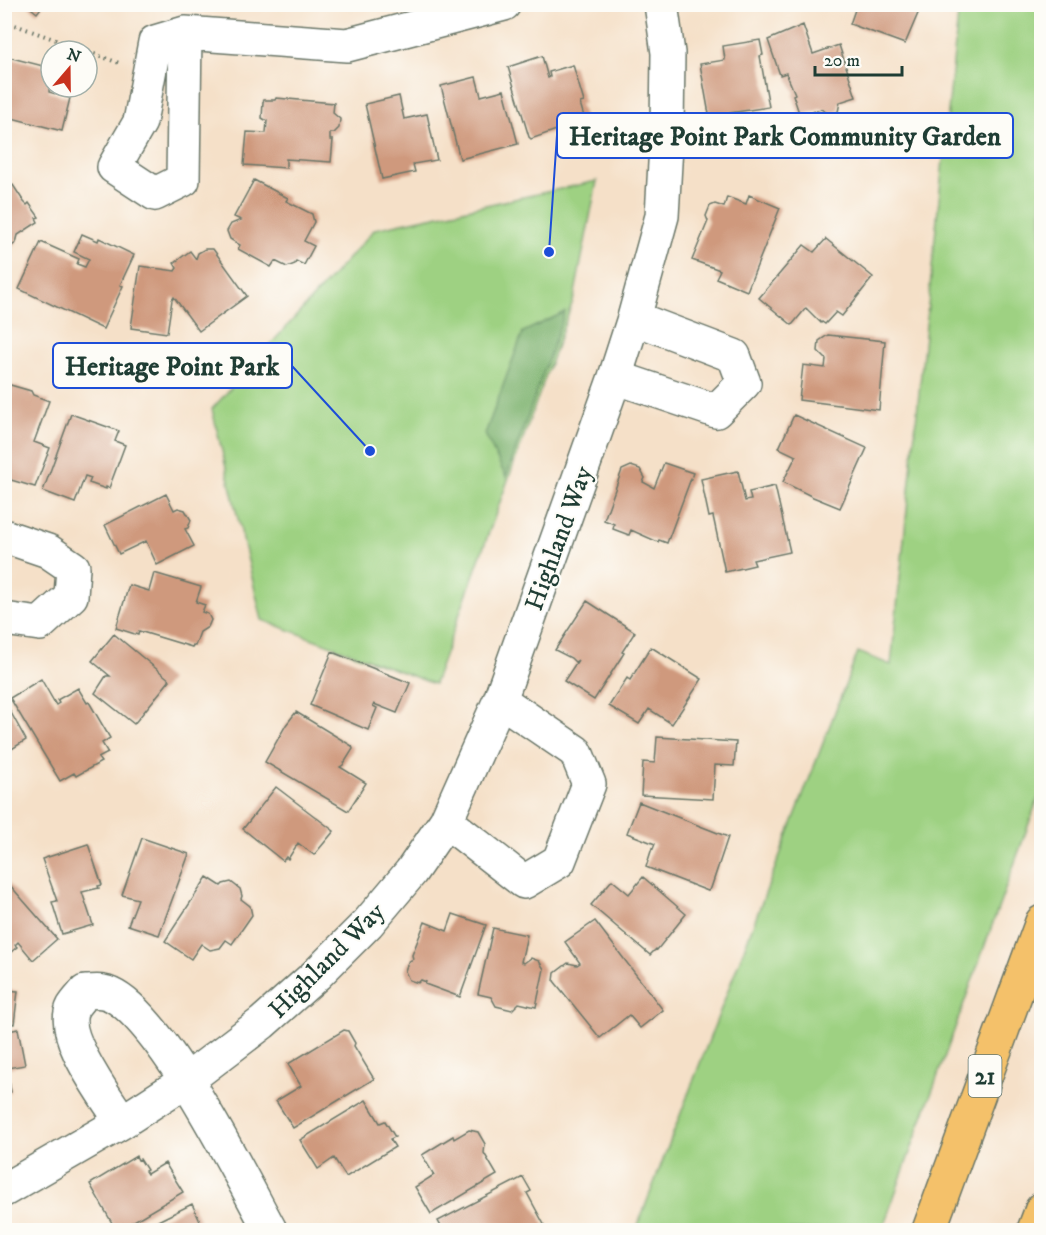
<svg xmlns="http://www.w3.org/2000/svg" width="1046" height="1235" font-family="'IM FELL DW Pica',serif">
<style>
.green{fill:#9ed182;stroke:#5e875b;stroke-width:1.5}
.forest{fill:#7eb370;stroke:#4e7852;stroke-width:1.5}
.building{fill:#cf997d}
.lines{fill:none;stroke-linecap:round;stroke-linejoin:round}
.minor-casing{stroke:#6a7668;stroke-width:36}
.major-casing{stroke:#6a7668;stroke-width:36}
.path{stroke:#6a7668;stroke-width:4;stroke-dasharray:1.5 4.5;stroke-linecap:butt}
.minor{stroke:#fff;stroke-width:33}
.major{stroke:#f4c16a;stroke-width:33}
.labels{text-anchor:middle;stroke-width:4.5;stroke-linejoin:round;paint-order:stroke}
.shield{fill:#fdfcf7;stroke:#62766e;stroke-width:1.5}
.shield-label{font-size:24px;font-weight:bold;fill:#1f3d34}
.street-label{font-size:26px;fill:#1f3d34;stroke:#fdfcf7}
.leader{fill:none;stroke:#1d4ed8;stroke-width:2}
.callout-dot{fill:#1d4ed8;stroke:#fdfcf7;stroke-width:2}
.callout{fill:#fdfcf7;stroke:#1d4ed8;stroke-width:2}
.callout-label{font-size:27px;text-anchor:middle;font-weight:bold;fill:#1f3d34}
</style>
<rect width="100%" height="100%" fill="#fdfcf7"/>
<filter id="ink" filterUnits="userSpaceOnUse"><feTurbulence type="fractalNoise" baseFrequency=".0167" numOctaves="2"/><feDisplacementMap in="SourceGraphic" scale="12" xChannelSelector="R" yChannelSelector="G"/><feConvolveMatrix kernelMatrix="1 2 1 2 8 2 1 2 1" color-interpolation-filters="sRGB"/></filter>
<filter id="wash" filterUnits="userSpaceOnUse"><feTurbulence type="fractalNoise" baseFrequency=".008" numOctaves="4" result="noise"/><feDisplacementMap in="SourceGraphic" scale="24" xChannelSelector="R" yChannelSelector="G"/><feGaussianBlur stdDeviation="1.35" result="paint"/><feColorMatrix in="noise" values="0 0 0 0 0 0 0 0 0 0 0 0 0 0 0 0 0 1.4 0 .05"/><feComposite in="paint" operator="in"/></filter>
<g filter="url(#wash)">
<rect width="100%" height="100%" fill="#f5e0c8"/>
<path class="green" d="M959 5H1041V790L882 1230H636L858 652 891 665Z
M597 181 574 298 434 684 262 620 212 409 375 229Z"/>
<path class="forest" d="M565 312 506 477 485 434 523 332Z"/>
<g id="blocks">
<path class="building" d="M26 4H44L37 13Z
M857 4H922L905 44 850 24Z
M803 25 813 54 839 45 856 97 840 102 838 112 829 114 821 109 800 116 793 95 795 94 786 73 780 75 768 40Z
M760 40 763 55 760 56 769 107 730 113V116L710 120 700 64 725 60 723 46Z
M4 56 51 68 49 92 70 98 62 131 4 116Z
M542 56 548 78 550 77 549 72 573 65 584 102 580 103 585 120 531 139 529 137 508 67Z
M476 77 481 96 504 90 518 144 460 159 441 86Z
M399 96 404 119 427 114 437 160 413 164 415 172 382 179 365 104Z
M276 98 334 103 333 113 340 119 339 128 334 133H330V140H333L331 162 286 159V168L244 165 247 132 266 133 267 121 262 118 263 102 264 100H275Z
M4 130H9L6 148H4Z
M254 180 288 198 286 201 312 214 314 222 304 241 314 246 304 265 296 261 295 264 287 267 275 261 271 267 238 249 240 245 230 239 227 231 231 224 241 220 234 217Z
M4 185 7 189 13 185 24 202 27 205 29 203 39 217 36 218 38 222 18 235 16 243 7 249H4Z
M749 195 780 208 747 291 716 278 720 270 692 260 708 221 706 216 710 206 715 204 724 207 727 197 746 204Z
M82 234 98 241 99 238 134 255 120 285 123 286 103 329 19 289 41 242 79 259 77 264 85 267 89 259 74 252Z
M826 239 873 277 842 316 836 312 825 324 822 322 821 323 806 308 792 325 759 298 804 245 814 252Z
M205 249H213L247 296 199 331 174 297 172 300 167 333 131 328 140 266 175 271 177 268 174 263 190 251 196 259 198 253Z
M828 335 885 341 879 410 799 400 803 365 825 368 826 359 818 351 819 341Z
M7 384 31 391 33 395 49 401 34 442 50 448 35 487 4 478V391Z
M71 414 119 431 115 441 125 445 109 488 106 487V489L89 483 91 478 85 476 75 503 43 491Z
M794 415 867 448 840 508 813 497 783 482 796 456 779 448Z
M664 463 693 473 667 543 659 540 658 542 631 530 629 535 613 529 614 524 604 520 622 470 631 466 640 469 645 478 643 482 654 488Z
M738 471 745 501 751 500 749 492 775 486 790 552 753 560 755 565 725 572 713 516 709 517 701 479Z
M166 494 174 510 178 508 185 510 191 520 188 528 185 529 194 546 157 565 146 541 119 554 105 525Z
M154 573 201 587 196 602 205 605 202 612 208 614 211 620 208 627 200 632 195 646 193 645 192 647 139 631 138 635 116 628 129 585 149 591Z
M587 601 635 632 622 652 624 653 594 700 564 681 578 660 575 662 571 658 555 650Z
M114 634 170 680 134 724 95 693 106 676H110L92 661Z
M651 647 702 679 672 724 649 709 639 724 609 706 627 678 630 680Z
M332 652 410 683 397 713 374 704 373 706 377 708 368 730 310 705Z
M41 679 56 705 59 703 57 700 78 688 87 703 89 702 110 738 102 743 108 753 98 758 101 762 76 776 74 773 60 781 10 698Z
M4 700 26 740 10 750 11 753 9 762 4 764Z
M296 712 352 746 353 749 343 765 340 767 366 783 348 811 265 762 286 725Z
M657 737 736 742 734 766 715 765 713 799 641 795 643 762 655 763Z
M276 787 334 831 314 855 298 843 288 859 286 857 283 861 243 829Z
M639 802 728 837 711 888 708 891 646 867 652 848 653 849 655 844 627 833Z
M142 838 189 854 159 935 128 925 138 899 122 895Z
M88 844 102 885 98 886 99 888 82 892 93 925 62 934 52 902 57 901 42 859Z
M207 877 221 886 223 884 231 882 240 889 242 896 241 899 250 906 252 915 232 944 226 940 220 948 210 950 201 944 191 959 165 941Z
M643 877 686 914 657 950 656 949 650 955 591 905 612 880 629 894Z
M8 883 57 939 33 960 18 942 15 945 17 947 4 958V886Z
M453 914 486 925 460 997 425 984 426 982 421 980 418 983 409 980 405 971 408 962 413 959 412 955 425 922 447 931Z
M595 921 663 1010 640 1028 629 1015 600 1038 554 981 555 973 568 963 577 965 580 963 565 942Z
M493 928 527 935 521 962 524 963 531 958 539 961 544 969 536 1007 519 1003 512 1010 496 1006 491 997 478 994Z
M4 990 18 991 14 1024 4 1023Z
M18 1029 25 1065 7 1068 11 1092 4 1094V1032Z
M344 1030 348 1031 355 1043 354 1046 374 1079 293 1128 276 1101 301 1086 288 1064Z
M366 1100 380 1123 385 1121 395 1137 390 1139 395 1147 346 1177 334 1158 318 1169 300 1140Z
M469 1130 478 1132 485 1144 484 1153 497 1175 431 1214 415 1187 434 1175 422 1155 453 1136 454 1139Z
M136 1156 138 1160 140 1159 147 1170 145 1171 147 1174 165 1163 183 1192 119 1230H116L90 1184Z
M523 1177 531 1191 527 1193 547 1230H443L438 1221Z
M192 1204 204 1230H146L159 1224 158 1221Z"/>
</g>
</g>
<g filter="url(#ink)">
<use href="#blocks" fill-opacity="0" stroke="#6a7668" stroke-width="1.5"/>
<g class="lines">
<defs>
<path id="minor" d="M185 33 183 180 155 194 114 167 140 122 155 42 185 33 347 45 504 4
M615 377 716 411 744 383 734 356 634 318
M4 536 48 551 73 568 71 596 40 624 4 619
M446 821 524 882 559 861 589 784 576 752 500 700
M122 1122C107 1098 58 1035 73 1007 76 1002 81 997 85 992 91 992 98 991 103 992 155 1001 244 1183 270 1230
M4 1190 122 1122 187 1080 262 1023 316 975 368 923 411 872 446 821 500 700 615 377 634 318 662 216 667 128 668 53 661 4"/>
<path id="major" d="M929 1230 1042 922
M1034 1230 1042 1209"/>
</defs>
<use href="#minor" class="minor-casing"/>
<use href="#major" class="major-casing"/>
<path class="path" d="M4 21 119 63"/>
<use href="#minor" class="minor"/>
<use href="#major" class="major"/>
</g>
</g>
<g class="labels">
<rect class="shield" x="968.5" y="1055" width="33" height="42" rx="4.5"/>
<g class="shield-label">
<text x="985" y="1084">21</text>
</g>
<g class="street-label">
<text transform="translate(558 538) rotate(-70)" y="9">Highland Way</text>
<text transform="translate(326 960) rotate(-45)" y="9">Highland Way</text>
</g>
</g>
<path class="leader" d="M549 252L557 135M370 451L292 366"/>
<g class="callout-dot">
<circle cx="549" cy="252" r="6"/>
<circle cx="370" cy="451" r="6"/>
</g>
<g class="callout">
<rect x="557" y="113" width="456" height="45" rx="6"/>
<rect x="53" y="343" width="239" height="45" rx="6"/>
</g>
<g class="callout-label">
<text x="785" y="145">Heritage Point Park Community Garden</text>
<text x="172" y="375">Heritage Point Park</text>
</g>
<rect width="1046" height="1235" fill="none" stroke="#fdfcf7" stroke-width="24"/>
<g transform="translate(69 69) rotate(20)"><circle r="28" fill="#fdfcf7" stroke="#a4b0a9" stroke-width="1.5"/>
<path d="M0-4.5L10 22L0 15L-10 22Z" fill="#c8321e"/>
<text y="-9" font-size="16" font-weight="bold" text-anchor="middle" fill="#1f3d34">N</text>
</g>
<path d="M815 66v9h87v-9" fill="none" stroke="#1f3d34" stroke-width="3"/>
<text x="824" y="66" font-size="18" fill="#1f3d34" stroke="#fdfcf7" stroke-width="4.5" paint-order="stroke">20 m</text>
</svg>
